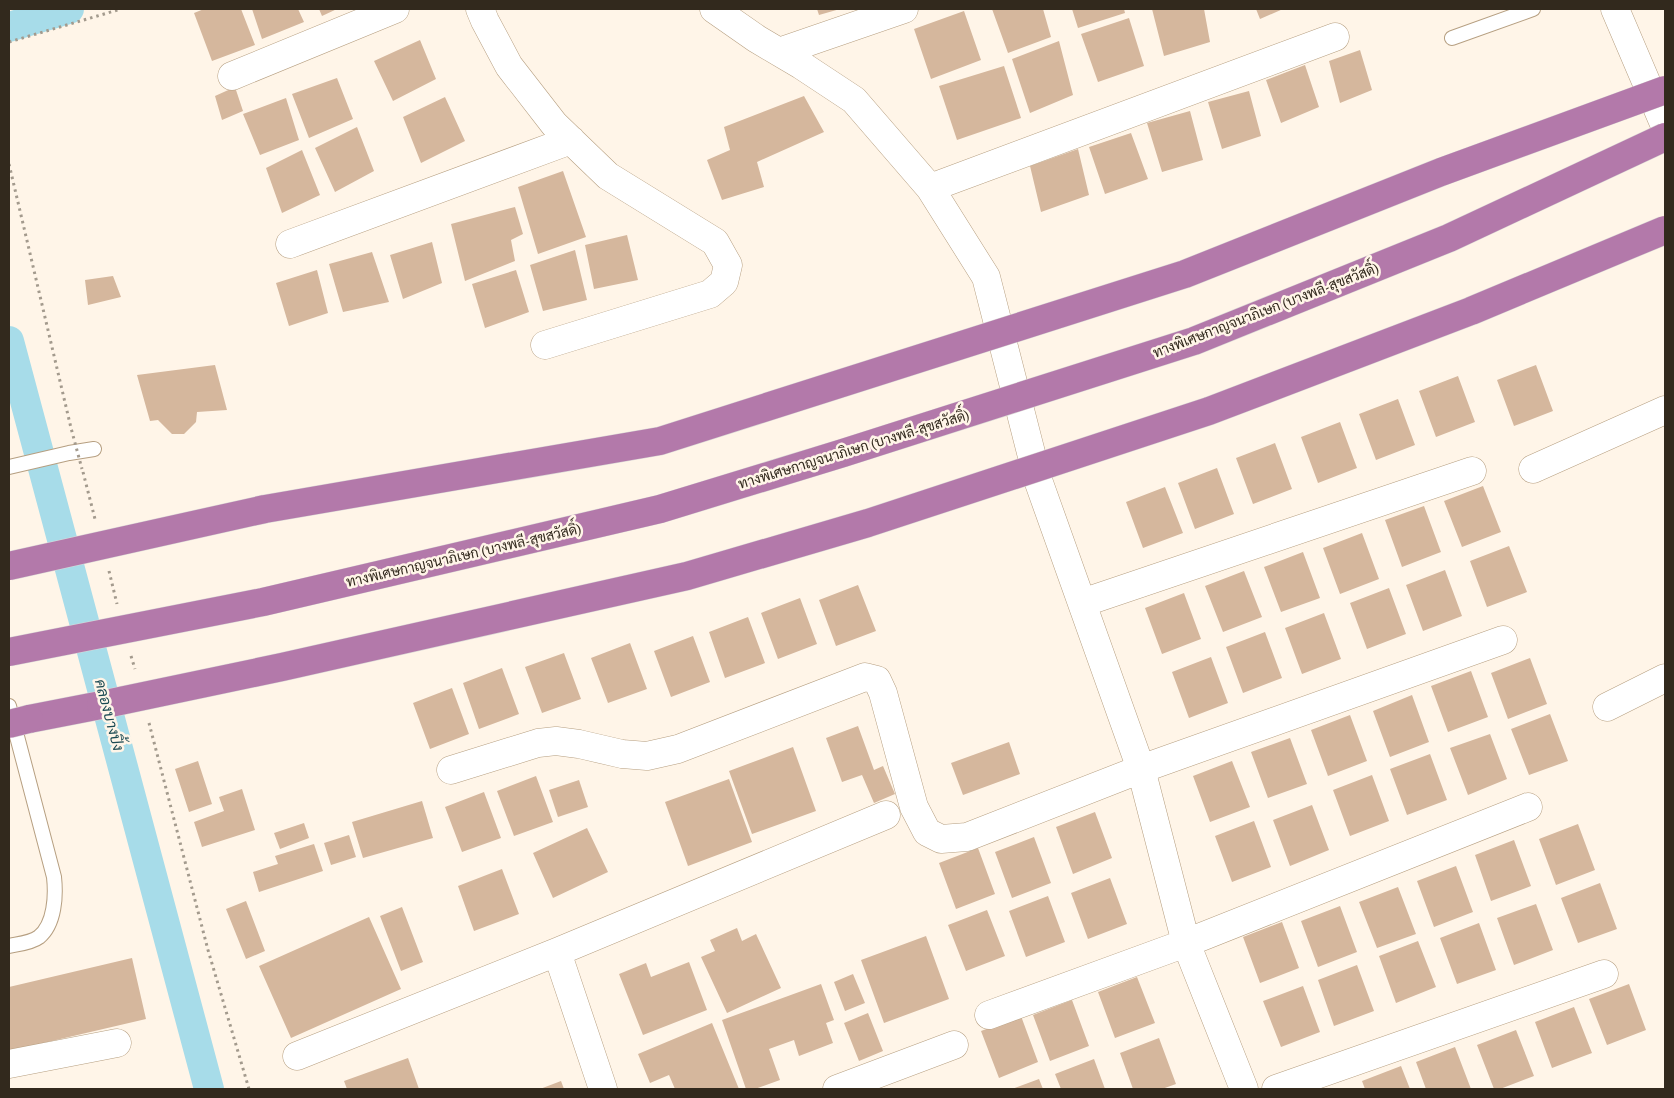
<svg xmlns="http://www.w3.org/2000/svg" width="1674" height="1098" font-family="'Crimson Pro',Sarabun,serif">
<style>
.lines{fill:none;stroke-linecap:round;stroke-linejoin:round}
.canal{stroke:#a7dce9;stroke-width:30}
.building{fill:#d5b79d}
.service-casing{stroke:#b69f81;stroke-width:16}
.minor-casing{stroke:#b69f81;stroke-width:29}
.motorway-casing{stroke:#dad8d6;stroke-width:29}
.path{stroke:#a39a8d;stroke-width:3;stroke-dasharray:2.5 4;stroke-linecap:butt}
.service{stroke:#fff;stroke-width:14}
.minor{stroke:#fff;stroke-width:28}
.motorway{stroke:#b379aa;stroke-width:28}
.motorway-bridge-casing{stroke:#dad8d6;stroke-width:29;stroke-linecap:butt}
.path-bridge{stroke:#a39a8d;stroke-width:3;stroke-dasharray:2.5 4;stroke-linecap:butt}
.motorway-bridge{stroke:#b379aa;stroke-width:28}
.labels{text-anchor:middle;stroke-width:5;stroke-linejoin:round;paint-order:stroke}
.street-label{font-size:14px;fill:#32291d;stroke:#fff5e8}
.water-label{font-size:15px;font-style:italic;fill:#1a4952;stroke:#fff5e8}
</style>
<rect width="100%" height="100%" fill="#fff5e8"/>
<g class="lines">
<path class="canal" d="M9 27 69 9
M9 341 209 1089"/>
</g>
<path class="building" d="M204 9H241L255 45 212 61 194 13Z
M252 9H298L304 22 262 39Z
M319 9H337L322 16Z
M817 9H840L819 15Z
M992 9H1043L1051 37 1008 53Z
M1072 9H1124L1125 13 1078 28Z
M1152 9H1204L1210 42 1164 56Z
M1256 9H1283L1260 19Z
M964 11 981 60 931 79 914 29Z
M1129 18 1144 66 1098 82 1081 34Z
M420 40 436 79 393 101 374 61Z
M1059 41 1073 95 1030 113 1012 59Z
M1360 50 1372 90 1340 103 1329 61Z
M1305 65 1319 107 1281 123 1266 80Z
M1004 66 1021 118 957 140 939 86Z
M337 78 353 119 309 138 292 94Z
M235 87 243 111 222 120 215 96Z
M1249 91 1261 136 1222 149 1208 102Z
M804 96 824 132 757 162 764 187 722 200 707 160 730 150 724 127Z
M445 97 465 141 421 163 403 117Z
M286 98 299 140 260 155 243 114Z
M1190 111 1203 160 1162 172 1147 123Z
M357 127 374 171 335 192 315 148Z
M1131 133 1148 179 1105 194 1089 147Z
M1078 149 1089 195 1041 212 1030 166Z
M302 150 320 195 282 213 266 168Z
M563 171 586 237 538 254 518 187Z
M515 207 523 234 511 240 515 261 465 281 451 224Z
M627 235 638 280 594 289 585 245Z
M432 242 442 283 403 299 390 255Z
M575 250 587 300 543 311 530 265Z
M372 252 389 302 343 312 329 264Z
M317 270 328 313 289 326 276 283Z
M516 270 529 312 485 328 472 284Z
M113 276 121 297 88 305 85 280Z
M215 365 227 410 197 412 196 422 184 434H172L158 420 150 421 137 375Z
M1536 365 1553 411 1514 426 1497 380Z
M1458 376 1475 422 1436 437 1419 391Z
M1398 399 1415 445 1376 460 1359 414Z
M1340 422 1357 468 1318 483 1301 437Z
M1275 443 1292 489 1253 504 1236 458Z
M1217 468 1234 514 1195 529 1178 483Z
M1483 486 1501 532 1462 547 1444 501Z
M1165 487 1183 533 1143 548 1126 502Z
M1424 506 1441 552 1402 567 1385 520Z
M1362 533 1379 579 1340 594 1323 548Z
M1509 546 1527 592 1487 607 1470 561Z
M1303 552 1320 598 1281 612 1264 567Z
M1445 570 1462 616 1423 631 1406 585Z
M1244 571 1262 617 1223 632 1205 586Z
M858 585 876 631 836 646 819 600Z
M1389 588 1406 634 1367 649 1350 603Z
M1184 593 1201 639 1162 654 1145 608Z
M800 598 817 644 778 659 761 613Z
M1324 613 1341 659 1302 674 1285 628Z
M748 617 765 663 725 678 709 632Z
M1265 632 1282 678 1243 693 1226 647Z
M693 636 710 682 671 697 654 651Z
M630 643 647 689 608 703 591 658Z
M564 653 581 699 542 713 525 667Z
M1211 657 1228 703 1189 718 1172 672Z
M1530 658 1547 704 1508 719 1491 673Z
M502 668 519 714 479 729 463 683Z
M1471 671 1488 717 1448 732 1431 686Z
M452 688 469 734 430 749 413 703Z
M1412 695 1429 742 1390 757 1373 711Z
M1550 714 1568 761 1529 775 1511 729Z
M1350 715 1367 761 1328 776 1311 730Z
M858 726 874 770 883 766 895 794 874 803 862 775 842 782 826 738Z
M1490 734 1507 779 1468 795 1450 748Z
M1290 738 1307 784 1268 798 1251 752Z
M1009 742 1020 774 963 795 951 763Z
M793 747 816 811 752 834 729 771Z
M1430 754 1447 800 1407 815 1390 769Z
M198 761 212 804 189 812 175 769Z
M1232 761 1250 807 1210 822 1193 776Z
M1372 775 1389 821 1350 836 1333 790Z
M536 776 553 822 514 836 497 791Z
M729 779 752 842 688 866 665 802Z
M579 780 588 807 558 817 549 790Z
M242 789 255 830 202 847 194 822 224 811 219 797Z
M484 792 501 838 462 852 445 807Z
M422 801 433 838 363 858 352 822Z
M1312 805 1329 850 1290 866 1273 820Z
M1095 812 1112 858 1073 874 1056 827Z
M1254 821 1271 867 1232 882 1215 836Z
M304 823 309 838 280 849 274 833Z
M1578 824 1595 870 1556 885 1539 839Z
M587 828 608 872 553 898 533 853Z
M349 835 356 857 331 865 324 843Z
M1034 837 1051 883 1012 898 995 852Z
M1514 840 1531 886 1491 901 1475 855Z
M314 844 323 871 259 892 253 872 278 864 275 856Z
M978 848 995 894 956 909 939 863Z
M1456 866 1473 912 1434 927 1417 881Z
M502 869 519 914 474 931 458 886Z
M1110 878 1127 924 1088 939 1071 893Z
M1600 883 1617 929 1578 943 1561 898Z
M1398 887 1416 934 1377 948 1359 902Z
M1048 896 1065 942 1026 957 1009 911Z
M246 901 265 951 246 959 226 909Z
M1536 904 1553 950 1514 965 1497 918Z
M1340 906 1357 952 1318 967 1301 921Z
M402 907 423 962 401 971 380 916Z
M987 910 1005 956 966 971 948 925Z
M369 917 401 989 291 1038 259 966Z
M1282 922 1299 968 1260 983 1243 937Z
M1479 923 1496 970 1457 984 1440 938Z
M737 928 742 941 756 934 781 988 727 1013 701 957 715 951 710 940Z
M926 936 949 999 884 1023 861 960Z
M1418 941 1436 987 1396 1003 1379 956Z
M132 958 146 1019 9 1051V987Z
M689 962 707 1010 643 1035 619 974 646 963 651 977Z
M1357 965 1374 1011 1334 1026 1318 980Z
M853 974 865 1003 845 1011 834 982Z
M1137 977 1155 1023 1115 1038 1098 992Z
M821 984 834 1020 826 1023 833 1043 799 1056 794 1040 769 1049 780 1080 755 1089H746L722 1020Z
M1629 984 1646 1030 1607 1045 1589 999Z
M1303 986 1320 1032 1281 1047 1263 1001Z
M1072 1000 1089 1046 1050 1061 1033 1015Z
M1574 1007 1592 1053 1552 1068 1535 1022Z
M868 1013 883 1051 859 1061 844 1023Z
M1021 1016 1038 1062 999 1078 981 1031Z
M712 1023 739 1089H675L669 1075 650 1083 638 1054Z
M1516 1030 1534 1076 1500 1089H1494L1477 1045Z
M1159 1038 1176 1084 1162 1089H1133L1120 1053Z
M1455 1047 1471 1089H1426L1416 1062Z
M408 1058 419 1089H347L344 1081Z
M1094 1059 1105 1089H1061L1055 1074Z
M1401 1066 1410 1089H1365L1362 1081Z
M1039 1079 1043 1089H1012Z
M561 1081 564 1089H540Z"/>
<g class="lines">
<defs>
<path id="service" d="M1452 38 1533 9
M9 467 69 453 94 449
M9 706 54 877C56 895 55 924 39 937 31 943 18 944 9 946"/>
<path id="minor" d="M480 9 485 21 509 66 554 124 608 176 715 242 728 265 724 282 710 294 545 345
M714 9 757 39 801 65 854 100 930 188 986 277 1038 480 1141 769 1186 943 1244 1089
M1615 9 1665 126
M779 52 904 9
M232 76 395 9
M930 188 1335 37
M290 244 571 140
M1533 469 1665 410
M1082 603 1472 471
M1607 707 1665 678
M451 770 538 743 556 741 579 744 622 754 647 756 678 749 865 677 877 680 883 693 914 807 927 832 941 839 967 837 1141 769 1503 640
M557 952 603 1089
M989 1015 1186 943 1528 807
M297 1056 557 952 886 815
M9 1064 117 1043
M837 1089 954 1045
M1276 1089 1604 974"/>
<path id="motorway" d="M29 719 101 705"/>
</defs>
<use href="#service" class="service-casing"/>
<use href="#minor" class="minor-casing"/>
<use href="#motorway" class="motorway-casing"/>
<path class="path" d="M9 42 121 9
M83 472 95 519
M109 571 117 604
M131 656 135 669
M149 723 208 950 249 1089"/>
<use href="#service" class="service"/>
<use href="#minor" class="minor"/>
<use href="#motorway" class="motorway"/>
<defs>
<path id="motorway-bridge" d="M9 566 265 509 660 441 1185 274 1441 172 1665 90
M9 652 263 602 660 509 843 453 1194 341 1449 238 1665 137
M101 705 282 667 687 576 868 523 1209 411 1471 311 1665 230
M9 724 29 719"/>
</defs>
<use href="#motorway-bridge" class="motorway-bridge-casing"/>
<path class="path-bridge" d="M9 164 71 428 82 469"/>
<use href="#motorway-bridge" class="motorway-bridge"/>
</g>
<g class="labels">
<g class="street-label">
<text transform="translate(1266 310) rotate(-21)" y="5">ทางพิเศษกาญจนาภิเษก (บางพลี-สุขสวัสดิ์)</text>
<text transform="translate(854 449) rotate(-17)" y="5">ทางพิเศษกาญจนาภิเษก (บางพลี-สุขสวัสดิ์)</text>
<text transform="translate(464 555) rotate(-13)" y="5">ทางพิเศษกาญจนาภิเษก (บางพลี-สุขสวัสดิ์)</text>
</g>
<g class="water-label">
<text transform="translate(109 715) rotate(75)" y="5">คลองบางปิ้ง</text>
</g>
</g>
<rect width="1674" height="1098" fill="none" stroke="#32291d" stroke-width="20"/>
</svg>
